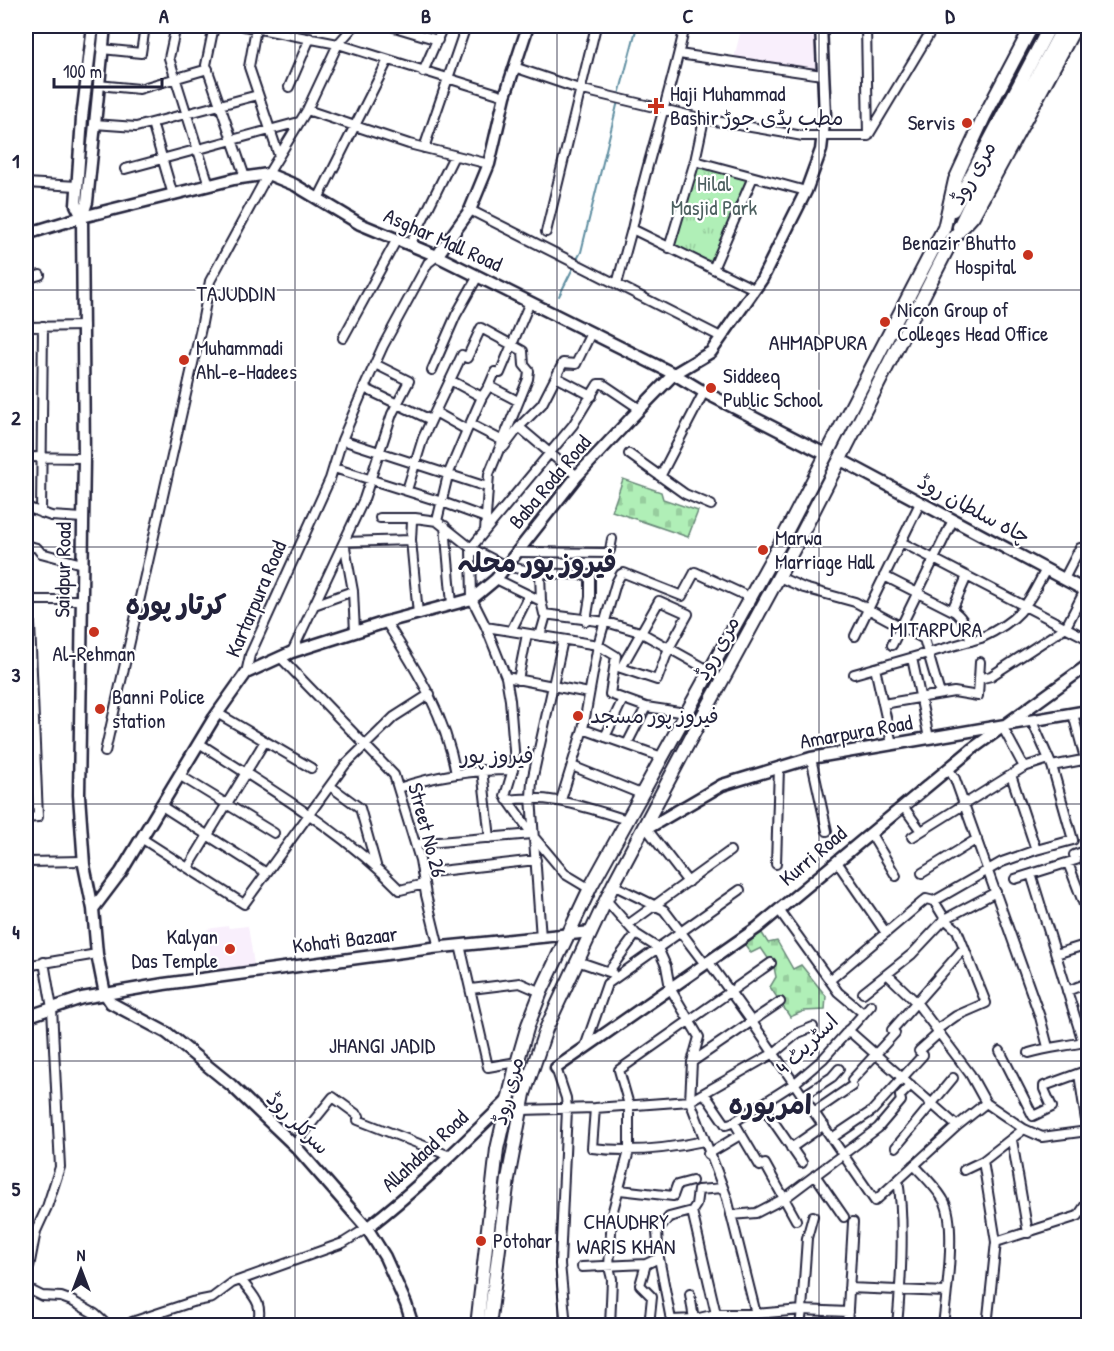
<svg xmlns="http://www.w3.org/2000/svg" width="1114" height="1351" font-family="'Patrick Hand','Playpen Sans Arabic',sans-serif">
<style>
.built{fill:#f9effc}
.grass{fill:url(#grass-tufts);stroke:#698879;stroke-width:1.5}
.cemetery{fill:url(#cemetery-stones);stroke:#698879;stroke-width:1.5}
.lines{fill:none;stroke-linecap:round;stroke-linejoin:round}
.stream{stroke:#608fa2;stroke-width:2}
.street-casing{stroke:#22223b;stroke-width:12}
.secondary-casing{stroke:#22223b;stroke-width:15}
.primary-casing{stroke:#22223b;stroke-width:16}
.street{stroke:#fff;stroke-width:8}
.secondary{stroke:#fff;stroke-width:10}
.primary{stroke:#fff;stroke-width:12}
.grid{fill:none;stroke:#22223b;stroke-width:1.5;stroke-opacity:0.55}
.poi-dot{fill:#c8321e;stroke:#fff;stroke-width:2}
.labels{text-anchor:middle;stroke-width:4.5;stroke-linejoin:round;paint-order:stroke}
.poi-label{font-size:21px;fill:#22223b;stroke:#fff;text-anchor:start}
.street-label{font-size:21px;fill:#22223b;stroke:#fff}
.park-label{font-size:21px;fill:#4d6060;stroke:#fff}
.neighbourhood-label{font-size:22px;fill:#22223b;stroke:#fff}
.district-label{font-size:27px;font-weight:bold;fill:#22223b;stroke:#fff}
.neatline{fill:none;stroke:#22223b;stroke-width:2}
.grid-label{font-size:20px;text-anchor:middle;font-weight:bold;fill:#22223b}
</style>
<defs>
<pattern id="grass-tufts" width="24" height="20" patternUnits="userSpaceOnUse" patternTransform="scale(1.5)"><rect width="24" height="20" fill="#b0efb7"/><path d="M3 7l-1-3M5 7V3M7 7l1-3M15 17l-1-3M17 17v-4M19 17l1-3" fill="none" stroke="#97cd9e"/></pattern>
<pattern id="cemetery-stones" width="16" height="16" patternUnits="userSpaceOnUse" patternTransform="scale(1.5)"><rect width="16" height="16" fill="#b0efb7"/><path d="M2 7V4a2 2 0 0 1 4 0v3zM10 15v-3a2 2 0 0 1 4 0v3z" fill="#97cd9e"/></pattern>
</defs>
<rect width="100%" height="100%" fill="#fff"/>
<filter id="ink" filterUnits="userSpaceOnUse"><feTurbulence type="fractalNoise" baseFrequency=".0167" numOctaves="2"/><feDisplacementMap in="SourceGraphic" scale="12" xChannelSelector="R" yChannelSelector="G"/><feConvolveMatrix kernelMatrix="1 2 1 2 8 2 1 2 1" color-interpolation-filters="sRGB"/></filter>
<g filter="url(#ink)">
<path class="built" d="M742 26H821L822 75 733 62Z
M228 926 229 928 248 926 255 971 219 976 217 962H211L207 929Z"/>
<path class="grass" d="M695 161 753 177 713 269 669 248Z"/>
<path class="cemetery" d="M623 479 661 492 663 499 698 511 688 537 612 511Z
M760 930 768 943 777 941 793 969 801 965 826 996 825 1010 804 1011 790 1017 770 987 776 977 774 967 761 948 751 953 743 942Z"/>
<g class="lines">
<path class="stream" d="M619 95 637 26
M576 261 581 252 618 101
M559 296 574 266"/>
<defs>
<path id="street" d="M176 26 169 58 209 185
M214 26 206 65 245 177
M244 26 338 44 505 96
M391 26 438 40
M685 26C670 94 647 161 632 229L754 289
M866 26 868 136
M256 28 249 67 279 156
M102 49 141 53 145 26
M679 54 822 75
M514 67 579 89 704 119 803 136H868
M423 72 443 26
M98 85 139 89 208 69
M289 87 310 38
M307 110 409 144 489 164
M152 123 173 195
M94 124 136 127 258 95
M868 136 934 26
M424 148 466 26
M695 161 806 191
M125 169 299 122
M26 183 77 186
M318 199 388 60
M470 210 721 337
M26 213 31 233
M546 232 596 26
M410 245 454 156
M669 248 695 161 704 119
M713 269 753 177
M26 279 40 275
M617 284 632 229
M26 327 84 326
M343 338 397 239
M432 370 456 315 478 276
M556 377 592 396
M450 380 482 397 489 386 518 401
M489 386 495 372 500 373 530 302
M364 388 431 420
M435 412 462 355 467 358 481 328 523 351 524 365 529 371 528 379 489 474 485 531 471 548 472 599 486 627 506 677 510 700 515 763 505 796 534 837 565 874 590 889
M470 424 482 397
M519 427 577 476
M342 440 487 487
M504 447 519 427 542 404 563 363 576 364 591 333
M629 454 685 494 711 505
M26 457 84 458
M334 468 442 502 486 518
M661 475 704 392
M407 490 423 438 435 412 467 430 470 424 503 441
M26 507 51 516 83 518
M41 513 43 326
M380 518H415
M437 521 448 475 467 430
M445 526 452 604
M485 531 573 425 598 384H603L640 409
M411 540 418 614
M901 542 1088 639
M26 545 37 548 41 553 82 564
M516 552 608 553 610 550 612 539
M540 573 541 601
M884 576 955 612C965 620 967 629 971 641
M779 577 804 588 855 602 924 639 940 694
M496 579 541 601 544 614 606 622 640 632 710 671
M1064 579 1080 548 1088 547
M26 600H82
M659 601 688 614 669 648 657 680 621 668Z
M314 605 353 591
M952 610 967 576
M386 622C417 670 446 717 456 774
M486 627 598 645 616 656 610 694 646 707 686 713
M511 631 529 595
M355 632 353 591 344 542 411 540 412 521 415 518 437 521 471 548 506 566 538 573 590 575V597L586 621
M540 636 546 615
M855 636 920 503
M892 645 953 520
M292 652 364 499 392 414 409 381 375 364
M281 658 394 775 420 860 426 895 439 948
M912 658 929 738
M875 668 892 744
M246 673 250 655 330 479 342 440 364 388 383 346 428 263 437 256
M854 674 981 638C1021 619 1026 607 1046 569
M506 677 589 693
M979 679 991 676 1066 627 1085 590
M518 680 527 634
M883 704 954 692 978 696 980 662
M217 713 311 768
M1073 714 1088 770
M1002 726 1024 767 1011 775 1036 850
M583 729 662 757
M605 737 623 699
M199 743C268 788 342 830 400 890L424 884
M627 744 646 707
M105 752 201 328 210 281 268 174 307 110 338 44 354 26
M811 758 827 831
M572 766 641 794
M1052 766 1088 759
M1024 767 1049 759
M948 768 955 779 1040 1017 1048 1047
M482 770 490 838
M179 775 274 833
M330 786 360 808 376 865
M399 788C436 775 474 770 513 770
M507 800C551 794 585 807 627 820
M561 800 583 729 598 645 616 583 621 574 624 573 682 596 695 572 749 597
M160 805 265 872
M903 806 921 831
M26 818 38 817 29 600
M647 829 688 882
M871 834 896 876
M912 837 1011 775
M141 838 244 904 345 765 394 717 430 694
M416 844 532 834
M26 862 84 861
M837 862 886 933
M1068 863 1088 915
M776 864 779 767
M188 868 265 741
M422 873 536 860
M922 873 977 839
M1031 874 1083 1042
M1015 879 1076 860 1074 855 1088 850
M613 885 664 910 705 964
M934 901 945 919 957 930 986 1003 956 1016 936 1030
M779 910 838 992 863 1013
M629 924 730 851
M541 938 531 797 532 781 563 640
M460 945 488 1067 517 1062
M1056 954 1088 944
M577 961 612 973
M708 961 752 1022 875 1201 957 1126 986 1103
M26 966 97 954
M609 971 636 934
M887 974 916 1002 970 1074 986 1103 1024 1129 1042 1137 1088 1131
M830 980 926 899 934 901 1002 862 1036 850 1073 840 1052 766 1032 721
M471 989 520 983 541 992
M1067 991 1088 983
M863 993 912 954 945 919 996 892
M848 1030 957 1126
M585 1047 607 984 740 890
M1000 1051 1033 1116 1052 1107 1044 1089V1086L1088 1070
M1029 1053C1048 1047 1068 1046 1088 1041
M692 1062 780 1002
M556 1068 566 1098 567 1109 560 1264 566 1326
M1079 1074 1088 1134
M852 1080 895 1033 892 1030 964 948
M704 1093 726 1125 734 1122 795 1083 823 1059 871 1005
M803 1096 832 1077 839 1069
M762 1105 802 1163
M595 1108 592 1148C630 1153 667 1149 704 1141
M521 1110 595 1108 690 1101 692 1062 699 1037 670 988 666 966 658 948 636 934 606 900
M814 1112 852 1086
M358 1120 450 1156
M734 1122 760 1166 765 1164 796 1220
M832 1138 872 1111 923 1055 919 1051 939 1033
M1012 1140 1028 1233
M294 1145 333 1097 359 1116
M896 1147 953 1078
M791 1148 824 1125
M708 1154 740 1135
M983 1161 996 1242
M914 1165C924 1176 937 1188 944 1201 957 1224 946 1297 943 1326
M964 1170 983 1161 1024 1129
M815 1175 844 1217
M620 1190 673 1196 677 1185 692 1181
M731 1215 756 1213 785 1198 878 1128 901 1101 900 1096 911 1085
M813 1216 807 1238 802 1310 848 1312
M582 1267 646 1264
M26 1273 29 1267 36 1231 47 1207 60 1167 52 1008 44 962
M241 1280C254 1297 264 1303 257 1326
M26 1288 42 1296 61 1297 72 1301 95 1314 108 1326
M849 1288 946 1292
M690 1294 695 1326
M716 1314 692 1211 696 1205 698 1190 723 1188
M671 1320 695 1319 716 1314H755L802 1310 800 1326
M127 1326 132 1322 192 1302 212 1298 232 1283 343 1243 367 1228
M610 1326 612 1279 609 1267 612 1214 629 1151V1105L619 1070 771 963
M649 1326 652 1297 640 1285 646 1264 659 1258
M670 1326 671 1320 659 1258 657 1232 669 1217 692 1211
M759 1326 727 1198 690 1101 774 1053 798 1033 813 1027
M847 1326 853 1222
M897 1326C901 1282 905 1223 898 1180
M987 1326 996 1242 1078 1216 1088 1201"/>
<path id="secondary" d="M105 26 87 202 82 217 84 458 79 795 84 865 93 909 97 954 105 994 111 1003 167 1033 231 1085 297 1148 367 1228 385 1257 406 1304 413 1326
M82 217 76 205 82 118 93 26
M26 234 82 217 234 179 268 174 295 185 360 224 437 256 674 374 704 392 825 454
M437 256 470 210 489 164 505 96 528 26
M841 460 1088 592
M643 831 722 785 811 758 1088 711
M93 909 121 872 214 718 246 673 292 652 386 622 472 599 496 579 577 476 633 416 674 374 711 352 762 279 806 191 821 150 825 115 821 26
M26 1017 82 998 164 984 432 948 591 932
M556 1068 757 928 972 749 1088 665
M367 1228C417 1189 462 1145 507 1101"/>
<path id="primary" d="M953 210 1050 26
M959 227 979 185 1064 26
M477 1326 497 1149 515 1070 528 1025 541 992 591 886 782 540 944 228 955 180 984 117 1032 26
M489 1326 508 1179 521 1110 524 1094 546 1029 613 885 699 723 796 545 953 238 973 216 1076 26"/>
</defs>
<use href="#street" class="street-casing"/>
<use href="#secondary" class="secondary-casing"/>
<use href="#primary" class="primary-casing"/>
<use href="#street" class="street"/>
<use href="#secondary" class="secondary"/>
<use href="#primary" class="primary"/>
</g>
</g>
<path class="grid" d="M295 26V1326M557 26V1326M819 26V1326M26 290H1088M26 547H1088M26 804H1088M26 1061H1088"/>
<g class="poi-dot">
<path d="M653 97h6v6h6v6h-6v6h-6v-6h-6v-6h6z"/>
<circle cx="967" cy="123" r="6"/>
<circle cx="1028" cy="255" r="6"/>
<circle cx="885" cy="322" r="6"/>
<circle cx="184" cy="360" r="6"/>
<circle cx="711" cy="388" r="6"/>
<circle cx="763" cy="550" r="6"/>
<circle cx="94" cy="632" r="6"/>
<circle cx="100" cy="709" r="6"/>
<circle cx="578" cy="716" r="6"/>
<circle cx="230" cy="949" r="6"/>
<circle cx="481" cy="1241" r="6"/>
</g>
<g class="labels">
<g class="poi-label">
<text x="670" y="101">Haji Muhammad<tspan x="670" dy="24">Bashir مطب ہڈی جوڑ</tspan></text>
<text x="955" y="130" text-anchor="end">Servis</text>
<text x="1016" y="250" text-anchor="end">Benazir Bhutto<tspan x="1016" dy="24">Hospital</tspan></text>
<text x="897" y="317">Nicon Group of<tspan x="897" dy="24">Colleges Head Office</tspan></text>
<text x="196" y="355">Muhammadi<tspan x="196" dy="24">Ahl-e-Hadees</tspan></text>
<text x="723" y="383">Siddeeq<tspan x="723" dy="24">Public School</tspan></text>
<text x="775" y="545">Marwa<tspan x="775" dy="24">Marriage Hall</tspan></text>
<text x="94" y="661" text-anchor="middle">Al-Rehman</text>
<text x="112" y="704">Banni Police<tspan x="112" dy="24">station</tspan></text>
<text x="590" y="723">فیروز پور مسجد</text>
<text x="218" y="944" text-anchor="end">Kalyan<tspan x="218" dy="24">Das Temple</tspan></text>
<text x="493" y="1248">Potohar</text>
</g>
<g class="street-label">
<text transform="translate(973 173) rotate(-60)" y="7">مری روڈ</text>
<text transform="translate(443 240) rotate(24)" y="7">Asghar Mall Road</text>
<text transform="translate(550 482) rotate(-50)" y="7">Baba Roda Road</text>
<text transform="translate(974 509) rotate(28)" y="7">چاہ سلطان روڈ</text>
<text transform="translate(63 570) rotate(-89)" y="7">Saidpur Road</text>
<text transform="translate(256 599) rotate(-67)" y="7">Kartarpura Road</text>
<text transform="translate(717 648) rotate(-61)" y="7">مری روڈ</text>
<text transform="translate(856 732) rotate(-10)" y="7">Amarpura Road</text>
<text transform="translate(427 830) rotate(75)" y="7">Street No 26</text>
<text transform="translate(813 856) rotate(-40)" y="7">Kurri Road</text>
<text transform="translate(345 940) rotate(-7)" y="7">Kohati Bazaar</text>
<text transform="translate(807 1044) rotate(-44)" y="7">اسٹریٹ 4</text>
<text transform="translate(508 1091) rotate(-75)" y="7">مری روڈ</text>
<text transform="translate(298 1123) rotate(45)" y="7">سرکلر روڈ</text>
<text transform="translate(425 1151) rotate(-43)" y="7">Allahdaad Road</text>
</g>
<g class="park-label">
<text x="714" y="191">Hilal<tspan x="714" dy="24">Masjid Park</tspan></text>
</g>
<g class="neighbourhood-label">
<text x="236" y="301">TAJUDDIN</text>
<text x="818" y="350">AHMADPURA</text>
<text x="936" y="637">MITARPURA</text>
<text x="497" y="763">فیروز پور</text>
<text x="382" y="1053">JHANGI JADID</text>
<text x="626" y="1229">CHAUDHRY<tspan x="626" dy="25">WARIS KHAN</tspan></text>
</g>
<g class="district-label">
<text x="537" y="572">فیروز پور محلہ</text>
<text x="176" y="614">کرتار پورہ</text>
<text x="770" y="1114">امرپورہ</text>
</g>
</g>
<rect width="1114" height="1351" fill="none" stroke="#fff" stroke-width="66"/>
<g transform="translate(81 1270)" stroke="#ffffff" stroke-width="4.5" paint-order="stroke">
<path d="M0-4.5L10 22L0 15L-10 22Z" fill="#22223b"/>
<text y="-9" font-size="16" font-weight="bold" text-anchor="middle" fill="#22223b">N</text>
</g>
<path d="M54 78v9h108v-9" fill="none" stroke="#22223b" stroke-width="3"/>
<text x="63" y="78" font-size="18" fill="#22223b" stroke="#ffffff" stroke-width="4.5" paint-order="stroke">100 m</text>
<rect x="33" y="33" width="1048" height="1285" class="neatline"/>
<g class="grid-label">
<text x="164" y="23">A</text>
<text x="426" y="23">B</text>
<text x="688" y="23">C</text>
<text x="950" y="23">D</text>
<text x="16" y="168">1</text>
<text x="16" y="425">2</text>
<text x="16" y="682">3</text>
<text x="16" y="939">4</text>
<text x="16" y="1196">5</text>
</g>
</svg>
